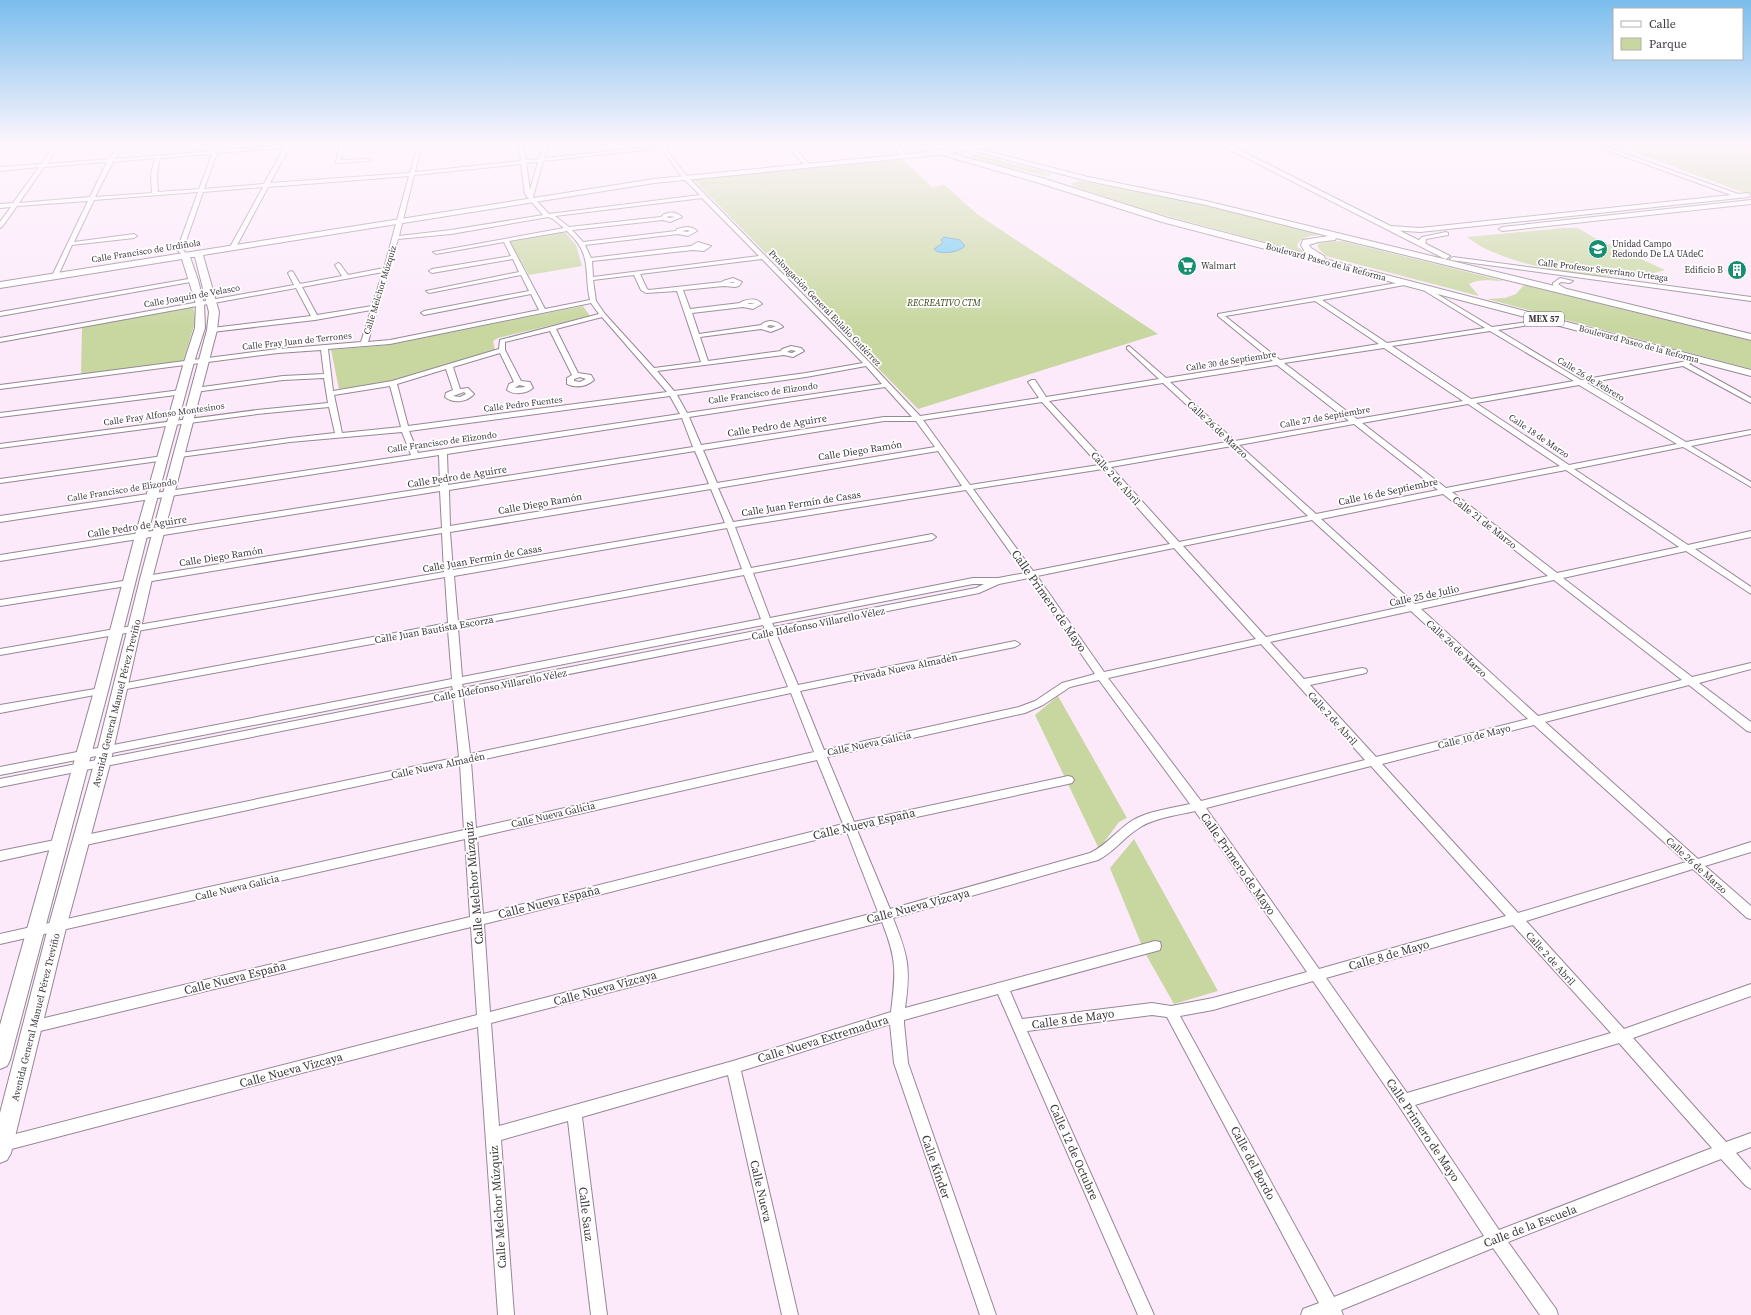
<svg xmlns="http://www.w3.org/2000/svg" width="1751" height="1315" font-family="'Source Serif 4',serif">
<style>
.green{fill:#c8d7a0}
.water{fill:#75cbf5;stroke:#659fbe}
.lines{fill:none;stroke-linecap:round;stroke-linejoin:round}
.minor-casing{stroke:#968795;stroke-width:2}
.secondary-casing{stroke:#968795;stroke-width:2}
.primary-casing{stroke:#968795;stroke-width:2}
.minor{fill:#fff;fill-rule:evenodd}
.secondary{fill:#fff;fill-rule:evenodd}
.primary{fill:#fff;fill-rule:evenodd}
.labels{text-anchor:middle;stroke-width:3.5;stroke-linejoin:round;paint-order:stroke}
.far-poi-label{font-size:9px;fill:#3f383f;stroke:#fff;text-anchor:start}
.far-street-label{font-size:9px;fill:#3f383f;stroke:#fff}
.far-park-label{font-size:9px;font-style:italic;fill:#3a460d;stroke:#fff}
.shield{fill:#fff;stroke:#797479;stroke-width:1}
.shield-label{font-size:9px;font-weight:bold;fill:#3f383f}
.street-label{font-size:10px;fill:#3f383f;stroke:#fff}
.near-street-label{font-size:12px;fill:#3f383f;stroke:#fff}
</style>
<rect width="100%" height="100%" fill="#fceafb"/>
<path class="green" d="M1609 143H1751V195Z
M973 154H976L1053 174 1046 176 976 161 971 157Z
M902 159 932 187 945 185 977 214 1158 334 918 409 693 179Z
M1080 181 1190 202 1326 235C1315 235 1306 235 1298 243L1297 247 1307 253 1144 210 1073 186 1072 183Z
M1563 228H1578L1593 237 1665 270C1616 285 1535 271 1488 250 1481 247 1474 242 1467 237Z
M565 232 576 245 582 266 529 275 510 242Z
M1342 241 1504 281C1493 281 1479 278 1469 284L1479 296 1326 256 1318 248V244L1327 242Z
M1524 285 1751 341V369L1487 299 1505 298 1516 294Z
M583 306 590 316 498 338 493 341 495 350 388 382 339 389 331 350 388 345Z
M193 307 196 319 183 362 81 375 82 327Z
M1058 696 1127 818 1119 822 1099 849 1035 715Z
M1134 839 1218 991 1174 1004 1145 953 1110 868Z"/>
<path class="water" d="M944 237 960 240 965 246C957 253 947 253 938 252L934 249 943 243 941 240Z"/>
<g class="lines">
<defs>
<path id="minor" d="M56 143H61L47 164 109 159 121 143H152L123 147 115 159 213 151 215 143H220L218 150 285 145 286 143H291L290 145 334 143 289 148 270 183 410 173 418 143H422L415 172 521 161 519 143H523L526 160 539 159 544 143H548L544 158 659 146 657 143H662L663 145 699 143 665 148 686 175 870 363 920 416 1039 398 1028 382 1032 380H1035L1046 397 1159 379 1127 349V347L1129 346 1166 378 1273 361 1218 316V314L1408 281 1410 282V284L1322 300 1387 343 1485 328 1420 288 1419 287 1422 285 1492 327 1549 319V321L1547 322 1498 330 1581 380 1682 362 1692 358H1696V360L1689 364 1751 398V403L1683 366 1587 383 1686 442 1751 430V434L1691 446 1751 482V487L1683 447 1574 469 1688 545 1751 531V537L1695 549 1751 587V594L1686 551 1563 578 1692 677 1751 663V669L1699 683 1751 722V732L1747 731 1689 685 1545 722 1698 859 1751 842V852L1705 866 1751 906V919L1747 918 1693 869 1526 921 1624 1029 1751 984V996L1633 1038 1726 1142 1751 1133V1147L1736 1153 1751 1170V1189L1746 1186 1721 1159 1508 1242 1556 1309 1558 1315H1540L1493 1248 1341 1310 1343 1315H1301L1303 1309 1319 1303 1167 1017 1152 1015 1027 1031 1154 1315H1138L998 994 904 1020V1023L908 1063 996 1315H980L894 1063 890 1024 741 1071 798 1315H782L728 1075 582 1117 607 1315H591L568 1121 501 1140 514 1315H498L478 1027 0 1152V1138L477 1015 471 927 32 1033 27 1031 25 1027 27 1023 32 1021 470 917 465 839 0 944V934L464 830 460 764 81 846 77 844 75 841 77 838 81 836 459 757 453 697 0 787V779L453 690 452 686 0 775V767L452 679 448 630 121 690 116 687 121 684 448 623 445 577 0 655V649L444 572 442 533 146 582 141 579 146 576 442 528 440 491 0 561V555L440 486 439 455 0 522V516L411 455 402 432 290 442 180 457 176 455 180 453 290 438 335 433 329 407 257 414 0 448V444L257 410 328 403 324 378 283 380 195 392 191 390 195 388 283 376 324 374 321 350 278 353 0 389V385L278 349 361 342 371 310 315 320 212 332 209 330 212 328 311 316 296 288 0 342V338L294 285 288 273 291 271 293 272 300 284 342 276 335 265 338 263 340 264 348 275 384 268 409 176 268 187 236 247 233 249 230 247 263 187 203 192 183 250 188 255 185 257 177 250 198 192 94 200 74 242 134 234 137 236 134 238 72 245 58 276 55 278 52 276 88 201 17 206 2 227 0 228V222L11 207 0 208V204L13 203 39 167 0 171V167L41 164ZM284 148 264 184 204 189 217 153ZM661 148 682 177 700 195 549 214 533 197 543 161ZM212 154 199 189 158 192 157 174 160 158ZM155 158 151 174 152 193 95 197 113 162ZM107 162 90 197 19 203 44 167ZM538 162 530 190 526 163ZM521 164 525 194 543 215 451 230 399 236 414 175ZM702 198 759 256 593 277 592 261 693 250 704 251 711 246 698 242 691 246 591 258 585 245 678 234 688 236 697 231C691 225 684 227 677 229L676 231 583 242 572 230 663 220 670 222 682 217C676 211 666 211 661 217L569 227 555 216ZM670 216 675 217 670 218 666 217ZM548 217 553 219 564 228 433 252 436 254 504 242 511 256 432 269 429 271 432 273 513 259 519 272 426 291 429 293 521 275 529 291 424 311 421 313 424 315 531 294 539 310 390 340 368 342 398 239 451 234ZM687 230 690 231 687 232 682 231ZM567 231C571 235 576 240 579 245 590 261 585 282 590 300L545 309 509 241ZM762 259 863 363 806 373 674 391 657 371 784 355 793 357 804 351 801 348 791 346 782 349 781 351 708 361 700 337 761 329 771 332 783 327C777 320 767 319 761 325L699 334 692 313 743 307 753 309 762 304C756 297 748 299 741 302L740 303 690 309 683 290 724 286 735 287 739 286 742 282 733 278 723 281 722 282 649 290 647 289 640 274ZM383 272 372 306 317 315 302 287ZM634 275 641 290 646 293 677 291 701 362 654 368 605 314 596 301 593 280ZM733 282 735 283H728ZM1315 301 1379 344 1280 360 1225 316ZM591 303 599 314 500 340 499 349 392 381 333 391 328 349 390 344ZM750 303 755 304H747ZM602 317 667 392 408 426 397 384 446 369 453 390 446 393 445 397C454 404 467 402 474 394L468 388 460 389 453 367 500 353 514 382 509 384 507 390C514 395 526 394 533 388L530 382 521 381 505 350V342L550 331 572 375 567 378V384C576 388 586 387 594 380L591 375 578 373 556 329ZM769 325 775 326H776L771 328 767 327ZM1490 331 1574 381 1471 399 1392 346ZM1384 348 1463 401 1357 419 1284 363ZM791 350 796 351 792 353 787 352ZM1277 365 1349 421 1235 441 1170 382ZM866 366 882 384 687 413 677 395 806 377ZM580 377 586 379 580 382 574 381V379ZM1163 383 1227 442 1107 463 1049 401ZM519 385 524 386 525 387 515 388ZM1579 385 1677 444 1569 465 1476 403ZM390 386 401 427 342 433 334 395ZM885 387 912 417H884L701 445 689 417ZM464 392 466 394 460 397 453 396ZM670 396 680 414 418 453 409 431ZM1042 402 1099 465 970 485 923 420ZM1468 404 1560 466 1446 488 1362 423ZM682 418 693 447 448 485 447 454ZM884 421H916L935 447 717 483 703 450ZM1354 424 1438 490 1316 514 1239 445ZM1232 446 1308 516 1179 542 1111 467ZM695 451 709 484 450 526 449 490ZM938 451 962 486 733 522 718 488ZM1103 469 1170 544 1033 571 973 489ZM1566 470 1679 547 1557 573 1452 492ZM711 489 725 523 453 570 450 532ZM966 490 1025 573 998 578H973L770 618 753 573 932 540 936 537 932 534 751 568 735 527ZM1443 494 1548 576 1415 604 1321 519ZM1312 520 1406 606 1266 637 1183 546ZM727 528 742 569 458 622 454 576ZM1174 548 1256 639 1104 672 1037 576ZM744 575 761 619 462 677 458 628ZM1029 578 1095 674 1062 683 1035 701 1019 707 824 750 800 691 1015 647 1020 644 1015 641 798 685 776 633 979 593 999 584ZM1554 580 1682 680 1538 716 1421 609ZM973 584H984L976 588 774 627 772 623ZM1411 611 1528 719 1376 757 1310 685 1366 673 1367 671 1366 669 1362 668 1304 679 1270 642ZM763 625 765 629 463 688 462 684ZM767 635 788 687 470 754 463 695ZM1261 644 1365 760 1201 801 1108 678ZM1099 680 1190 804C1172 808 1149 811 1133 820 1117 830 1107 845 1090 853L890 909 857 830 1068 784 1072 783 1074 780 1072 777 1068 776 854 822 827 757 1025 713 1043 705 1070 687ZM791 693 814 752 476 828 471 762ZM1534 725 1686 862 1518 913 1382 764ZM817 760 843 824 483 914 477 837ZM1371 766 1506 916 1319 969 1206 808ZM1195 811 1307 972 1213 998 1171 1006 1152 1003 1022 1019 1010 991 1160 950 1161 946 1160 942 1155 941 905 1008C911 967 908 956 893 918L1098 860C1114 852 1124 837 1139 828 1153 818 1179 815 1195 811ZM847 832 878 912 490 1012 484 924ZM882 922C897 960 896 971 891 1012L733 1061 499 1126 491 1023ZM1513 925 1611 1033 1407 1093 1326 978ZM1313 981 1399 1106 1484 1236 1334 1297 1180 1016 1213 1010ZM1619 1043 1712 1148 1499 1230 1415 1105Z
M340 143H344L341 160 369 159 371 160 369 161 336 163Z
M785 143H790L809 164V166H805Z
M890 143H895L907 155V157H903Z
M1587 143H1595L1738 194 1748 193 1751 195 1748 197 1420 232 1391 230 1388 228 1391 226 1420 228 1731 195Z
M1751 200V204L1502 231 1499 229 1502 227Z
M1446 232 1448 233V235L1426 239 1425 246 1420 245 1419 240 1422 237Z
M1453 257 1751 297V301L1451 260 1450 259Z
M194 278 196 279V281L0 316V312Z
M1560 278 1573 281 1570 283 1561 282 1558 284 1569 291V293H1565L1553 286V283Z
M181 390H184V394L0 417V413Z
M163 456 167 458 166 460 0 483V479Z
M130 580 135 583 133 585 0 606V600Z
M101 688 105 689 106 691 105 693 0 713V705Z
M60 839 64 841 66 844 64 847 0 861V851Z"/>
<path id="secondary" d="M992 143H1012L938 155 654 183 203 255 219 312 217 330 152 579 110 764 66 928 11 1153 7 1160 0 1163V1113L48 928 94 764 140 579 207 330 209 312 195 257H190L198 280 204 304 205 328 194 362 147 536 108 691 10 1060 7 1066 0 1069V1025L94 691 135 536 184 362 195 328 196 304 182 259 0 288V282L654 179 938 151Z"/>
<path id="primary" d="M900 143H912L1042 178 1168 218 1310 255 1305 252 1301 245 1303 240 1328 236 1206 205 1088 181 943 143H956L1088 177 1206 201 1751 334V340L1336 238 1335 240 1318 242 1309 245 1311 248 1324 256 1325 259 1751 370V376L1162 222 1036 182Z
M1217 143H1226L1450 256 1446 259 1443 258Z"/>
</defs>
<use href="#minor" class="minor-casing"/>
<use href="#secondary" class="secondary-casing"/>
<use href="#primary" class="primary-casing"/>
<use href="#minor" class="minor"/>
<use href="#secondary" class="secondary"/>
<use href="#primary" class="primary"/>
</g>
<linearGradient id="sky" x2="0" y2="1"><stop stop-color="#7abded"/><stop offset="0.44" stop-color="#fef6fd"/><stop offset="1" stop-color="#fef6fd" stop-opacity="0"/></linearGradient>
<rect width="1751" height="327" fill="url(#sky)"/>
<defs>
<symbol id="university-disc" viewBox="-11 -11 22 22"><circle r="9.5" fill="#188e71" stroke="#fff"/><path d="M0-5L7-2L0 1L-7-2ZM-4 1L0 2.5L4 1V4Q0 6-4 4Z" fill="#fff"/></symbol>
<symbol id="supermarket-disc" viewBox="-11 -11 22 22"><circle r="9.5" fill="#188e71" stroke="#fff"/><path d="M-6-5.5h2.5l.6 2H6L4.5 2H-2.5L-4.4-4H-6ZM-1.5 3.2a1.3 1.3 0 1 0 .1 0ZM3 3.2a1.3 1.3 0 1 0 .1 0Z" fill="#fff"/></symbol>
<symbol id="building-disc" viewBox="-11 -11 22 22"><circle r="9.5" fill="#188e71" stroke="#fff"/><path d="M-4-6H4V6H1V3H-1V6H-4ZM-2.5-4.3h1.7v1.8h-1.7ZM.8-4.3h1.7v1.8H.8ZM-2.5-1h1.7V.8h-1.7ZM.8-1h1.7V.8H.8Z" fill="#fff"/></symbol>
</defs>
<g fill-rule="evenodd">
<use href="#university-disc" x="1587" y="238" width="22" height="22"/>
<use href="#supermarket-disc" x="1176" y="255" width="22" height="22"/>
<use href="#building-disc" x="1726" y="259" width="22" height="22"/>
</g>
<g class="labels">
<g class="far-poi-label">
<text x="1612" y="247">Unidad Campo<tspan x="1612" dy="10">Redondo De LA UAdeC</tspan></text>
<text x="1201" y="269">Walmart</text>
<text x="1723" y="273" text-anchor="end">Edificio B</text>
</g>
<g class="far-street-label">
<text transform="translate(146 251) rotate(-9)" y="3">Calle Francisco de Urdiñola</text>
<text transform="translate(1326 262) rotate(15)" y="3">Boulevard Paseo de la Reforma</text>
<text transform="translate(1603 270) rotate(7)" y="3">Calle Profesor Severiano Urteaga</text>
<text transform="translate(380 290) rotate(-73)" y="3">Calle Melchor Múzquiz</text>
<text transform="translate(192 296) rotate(-10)" y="3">Calle Joaquín de Velasco</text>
<text transform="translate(825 308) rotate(46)" y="3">Prolongación General Eulalio Gutiérrez</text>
<text transform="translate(297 341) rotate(-6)" y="3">Calle Fray Juan de Terrones</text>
<text transform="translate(1639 344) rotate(15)" y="3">Boulevard Paseo de la Reforma</text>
<text transform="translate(1231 361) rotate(-9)" y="3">Calle 30 de Septiembre</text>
<text transform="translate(1591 379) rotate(31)" y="3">Calle 26 de Febrero</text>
<text transform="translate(763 393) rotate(-8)" y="3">Calle Francisco de Elizondo</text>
<text transform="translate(523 404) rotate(-7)" y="3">Calle Pedro Fuentes</text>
<text transform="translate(164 414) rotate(-8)" y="3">Calle Fray Alfonso Montesinos</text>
<text transform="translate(1325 417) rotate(-10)" y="3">Calle 27 de Septiembre</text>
<text transform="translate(1539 436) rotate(34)" y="3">Calle 18 de Marzo</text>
<text transform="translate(442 442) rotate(-8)" y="3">Calle Francisco de Elizondo</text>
<text transform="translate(122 490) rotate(-9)" y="3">Calle Francisco de Elizondo</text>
</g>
<g class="far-park-label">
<text x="944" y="306">RECREATIVO CTM</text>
</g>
<rect class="shield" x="1524" y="312" width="40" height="14" rx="3"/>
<g class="shield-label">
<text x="1544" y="322">MEX 57</text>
</g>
<g class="street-label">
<text transform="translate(777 425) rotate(-9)" y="4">Calle Pedro de Aguirre</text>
<text transform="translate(1218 429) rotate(43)" y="4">Calle 26 de Marzo</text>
<text transform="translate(860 450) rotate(-9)" y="4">Calle Diego Ramón</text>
<text transform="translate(457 476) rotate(-9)" y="4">Calle Pedro de Aguirre</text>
<text transform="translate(1116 478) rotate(48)" y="4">Calle 2 de Abril</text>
<text transform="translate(1388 491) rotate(-12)" y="4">Calle 16 de Septiembre</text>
<text transform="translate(540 503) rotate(-10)" y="4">Calle Diego Ramón</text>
<text transform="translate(801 503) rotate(-9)" y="4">Calle Juan Fermín de Casas</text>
<text transform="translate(1485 522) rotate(38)" y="4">Calle 21 de Marzo</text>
<text transform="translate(137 526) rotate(-9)" y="4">Calle Pedro de Aguirre</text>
<text transform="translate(221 556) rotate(-9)" y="4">Calle Diego Ramón</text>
<text transform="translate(482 558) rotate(-10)" y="4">Calle Juan Fermín de Casas</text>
<text transform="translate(1424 595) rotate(-12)" y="4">Calle 25 de Julio</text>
<text transform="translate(818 623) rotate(-11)" y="4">Calle Ildefonso Villarello Vélez</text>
<text transform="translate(434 629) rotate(-10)" y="4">Calle Juan Bautista Escorza</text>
<text transform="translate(1457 648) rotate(43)" y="4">Calle 26 de Marzo</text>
<text transform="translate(905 667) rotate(-12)" y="4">Privada Nueva Almadén</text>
<text transform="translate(500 685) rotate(-11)" y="4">Calle Ildefonso Villarello Vélez</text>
<text transform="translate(116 703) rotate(-76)" y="4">Avenida General Manuel Pérez Treviño</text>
<text transform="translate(1333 718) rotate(48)" y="4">Calle 2 de Abril</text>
<text transform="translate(1474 736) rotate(-14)" y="4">Calle 10 de Mayo</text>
<text transform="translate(869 743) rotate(-12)" y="4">Calle Nueva Galicia</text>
<text transform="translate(438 765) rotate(-12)" y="4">Calle Nueva Almadén</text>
<text transform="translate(553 814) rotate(-13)" y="4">Calle Nueva Galicia</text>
<text transform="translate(1697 865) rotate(42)" y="4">Calle 26 de Marzo</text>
<text transform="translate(237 887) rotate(-13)" y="4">Calle Nueva Galicia</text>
<text transform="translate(1551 958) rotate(48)" y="4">Calle 2 de Abril</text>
<text transform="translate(35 1017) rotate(-76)" y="4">Avenida General Manuel Pérez Treviño</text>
</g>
<g class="near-street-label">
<text transform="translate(1049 601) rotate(55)" y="4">Calle Primero de Mayo</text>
<text transform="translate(864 824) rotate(-13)" y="4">Calle Nueva España</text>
<text transform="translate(1238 864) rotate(55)" y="4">Calle Primero de Mayo</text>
<text transform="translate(474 883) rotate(-95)" y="4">Calle Melchor Múzquiz</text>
<text transform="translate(549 902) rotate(-14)" y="4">Calle Nueva España</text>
<text transform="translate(918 906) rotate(-15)" y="4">Calle Nueva Vizcaya</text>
<text transform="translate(1389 955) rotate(-16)" y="4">Calle 8 de Mayo</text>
<text transform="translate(235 978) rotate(-14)" y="4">Calle Nueva España</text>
<text transform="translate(605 988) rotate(-15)" y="4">Calle Nueva Vizcaya</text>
<text transform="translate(1073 1019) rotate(-8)" y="4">Calle 8 de Mayo</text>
<text transform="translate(823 1039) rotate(-17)" y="4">Calle Nueva Extremadura</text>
<text transform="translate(291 1070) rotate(-15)" y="4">Calle Nueva Vizcaya</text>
<text transform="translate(1423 1130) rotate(56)" y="4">Calle Primero de Mayo</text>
<text transform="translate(1074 1152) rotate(66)" y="4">Calle 12 de Octubre</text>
<text transform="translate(1253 1163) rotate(62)" y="4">Calle del Bordo</text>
<text transform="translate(936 1167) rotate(71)" y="4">Calle Kínder</text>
<text transform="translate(761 1191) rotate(77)" y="4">Calle Nueva</text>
<text transform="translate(498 1207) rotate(-94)" y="4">Calle Melchor Múzquiz</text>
<text transform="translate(586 1214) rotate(83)" y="4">Calle Sauz</text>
<text transform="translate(1530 1226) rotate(-21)" y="4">Calle de la Escuela</text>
</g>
</g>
<rect x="1613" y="8" width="130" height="52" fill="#ffffff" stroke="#b2afb2"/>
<rect x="1621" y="21" width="20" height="6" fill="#ffffff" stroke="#b2afb2"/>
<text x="1649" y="28" font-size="12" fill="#3f383f">Calle</text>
<rect x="1621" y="38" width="20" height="12" fill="#c8d7a0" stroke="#b2afb2"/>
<text x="1649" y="48" font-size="12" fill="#3f383f">Parque</text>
</svg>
